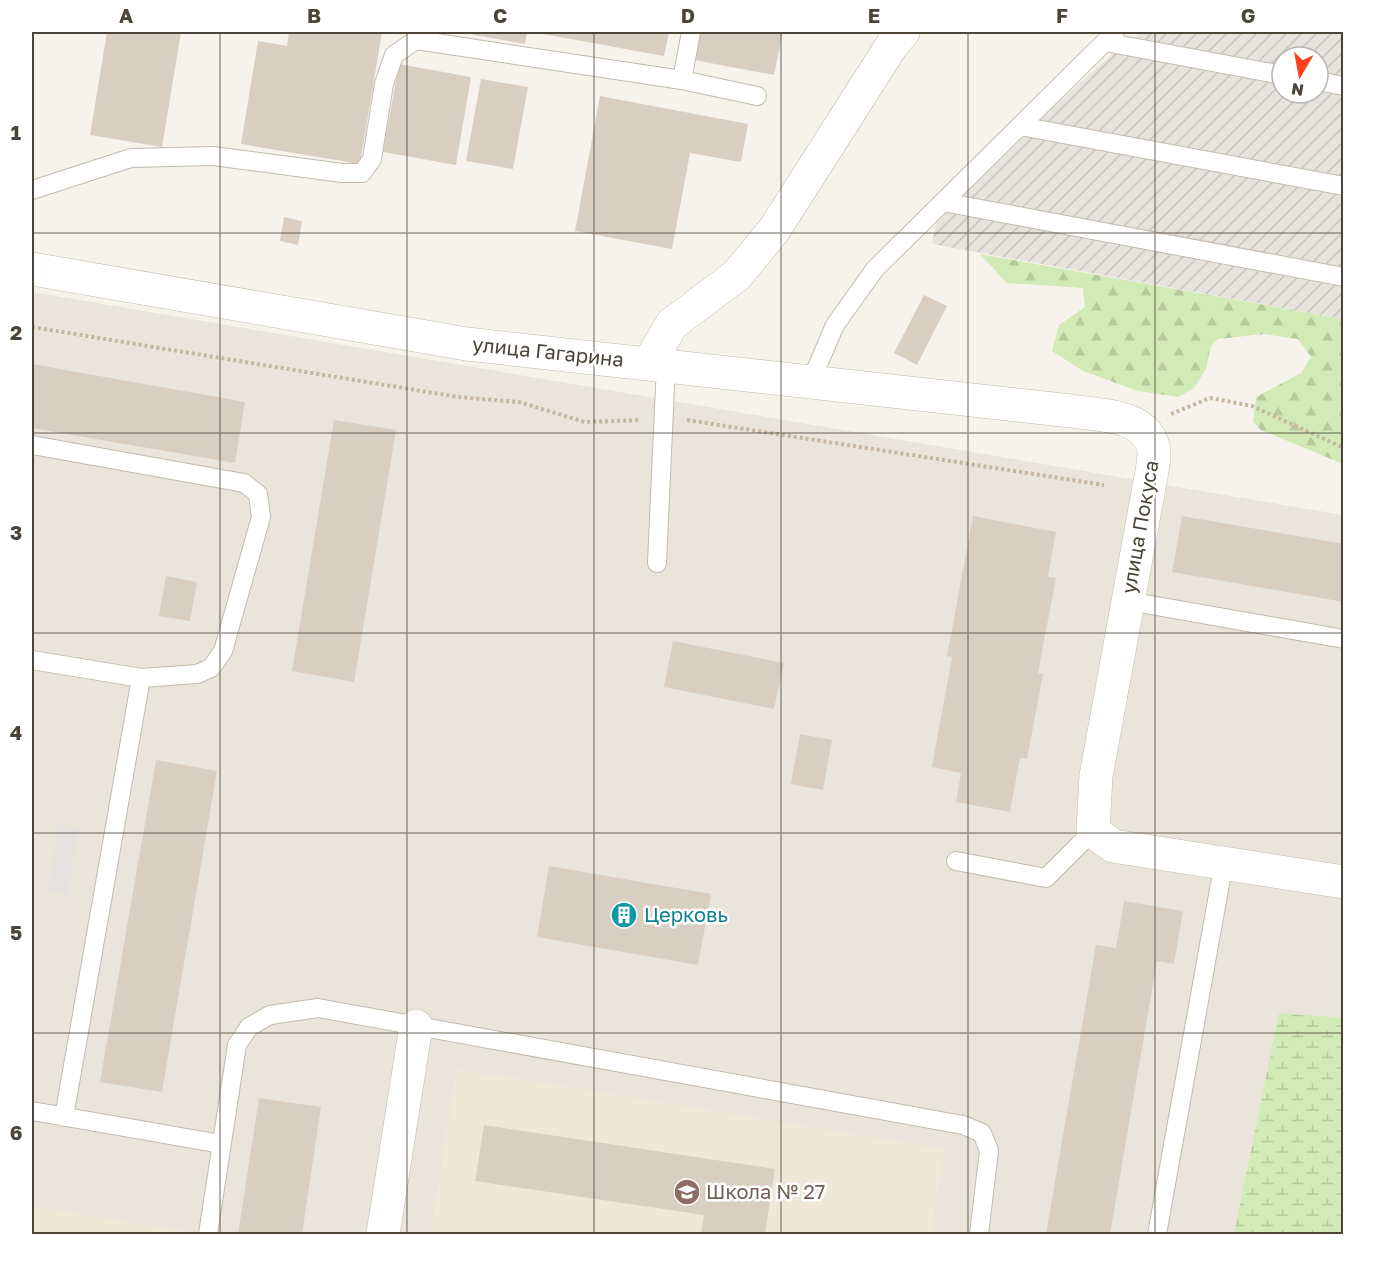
<svg xmlns="http://www.w3.org/2000/svg" width="1375" height="1266" font-family="'Golos Text',sans-serif">
<style>
.residential{fill:#eae5da}
.industrial{fill:url(#industrial-furrows);fill-rule:evenodd}
.education{fill:#efe8d6}
.forest{fill:url(#forest-firs)}
.wetland{fill:url(#wetland-marsh)}
.parking{fill:#e5e3e0}
.building{fill:#d8cfc1}
.lines{fill:none;stroke-linecap:round;stroke-linejoin:round}
.service-casing{stroke:#c2bbae;stroke-width:20}
.minor-casing{stroke:#c2bbae;stroke-width:34}
.path{stroke:#c4b79f;stroke-width:4;stroke-dasharray:3 3;stroke-linecap:butt}
.service{stroke:#fff;stroke-width:18}
.minor{stroke:#fff;stroke-width:33}
.grid{fill:none;stroke:#4b4439;stroke-width:1.5;stroke-opacity:0.55}
.labels{text-anchor:middle;stroke-width:5;stroke-linejoin:round;paint-order:stroke}
.street-label{font-size:20px;fill:#4b4439;stroke:#fff}
.culture-label{font-size:20px;fill:#0d838f;stroke:#fff;text-anchor:start}
.education-label{font-size:20px;fill:#785e54;stroke:#fff;text-anchor:start}
.neatline{fill:none;stroke:#4b4439;stroke-width:2}
.grid-label{font-size:20px;text-anchor:middle;font-weight:bold;fill:#4b4439}
</style>
<defs>
<pattern id="industrial-furrows" width="10" height="10" patternUnits="userSpaceOnUse" patternTransform="scale(1.5)"><rect width="10" height="10" fill="#e6e2dd"/><path d="M-1 1l2-2M0 10L10 0M9 11l2-2" fill="none" stroke="#c7c3be"/></pattern>
<pattern id="forest-firs" width="22" height="20" patternUnits="userSpaceOnUse" patternTransform="scale(1.5)"><rect width="22" height="20" fill="#d2eab5"/><path d="M5 1l3.5 6h-7zM16 11l3.5 6h-7z" fill="#b6ca9c"/></pattern>
<pattern id="wetland-marsh" width="20" height="14" patternUnits="userSpaceOnUse" patternTransform="scale(1.5)"><rect width="20" height="14" fill="#d2eab5"/><path d="M1 5h8M5 5V1M11 12h8M15 12V8" fill="none" stroke="#b6ca9c"/></pattern>
</defs>
<rect width="100%" height="100%" fill="#f6f3ec"/>
<path class="residential" d="M32 292 1343 515V1234H32Z"/>
<path class="industrial" d="M1143 32H1343V319L932 244 939 207 1123 45ZM1282 57H1318V93H1282Z"/>
<path class="education" d="M457 1069 945 1149 931 1234H430Z
M32 1206 201 1234H32Z"/>
<path class="forest" d="M980 254 1343 319V464L1261 430 1253 422 1256 397 1301 373 1311 357 1298 339 1264 334 1218 339 1211 346 1206 369 1194 388 1178 397 1138 391 1083 371 1052 351 1059 325 1085 307 1083 288 1007 283Z"/>
<path class="wetland" d="M1279 1013 1343 1018V1234H1234Z"/>
<path class="parking" d="M58 824 79 828 68 895 48 891Z"/>
<path class="building" d="M107 32H181L162 147 90 135Z
M289 32H382L360 164 241 144 258 41 287 46Z
M458 32H527L525 44Z
M532 32H669L664 56Z
M699 32H783L774 75 694 60Z
M399 64 471 77 456 165 383 152Z
M481 79 528 87 513 169 466 161Z
M600 96 748 124 741 162 690 153 672 249 575 231Z
M284 217 302 221 298 245 280 241Z
M924 295 947 306 917 365 894 353Z
M32 364 245 402 235 463 32 428Z
M334 420 396 430 354 682 292 671Z
M973 516 1056 532 1048 577 1056 578 1038 673 1043 674 1027 759 1020 758 1010 812 956 802 961 773 932 767 952 657 947 656Z
M1182 516 1344 544V602L1172 572Z
M166 576 197 582 190 621 159 616Z
M673 641 784 663 774 709 664 687Z
M800 734 832 740 823 790 791 784Z
M156 760 217 771 162 1092 100 1082Z
M549 866 711 894 698 965 537 937Z
M1124 901 1183 911 1174 964 1157 961 1110 1234H1046L1096 945 1116 948Z
M259 1098 321 1107 302 1234H238Z
M484 1125 775 1169 765 1234H701L704 1215 475 1181Z"/>
<g class="lines">
<defs>
<path id="service" d="M417 32 416 40 682 80 757 96
M1105 42 1282 75
M682 80 691 32
M1318 81 1344 86
M1020 126 1344 186
M32 190 131 158 213 156 342 173H362L372 159 384 84 394 55 416 40
M943 202 1344 277
M811 381 835 325 875 269 1115 32
M32 445 244 483 258 494 261 517 223 651 211 668 197 674 141 678 32 660
M657 563 666 365
M1128 601 1344 639
M956 861 1046 878 1093 831
M32 1111 221 1144
M64 1117 141 678
M208 1234 237 1045 249 1027 270 1015 318 1008 963 1125 982 1133 989 1151 979 1234
M1157 1234 1224 862"/>
<path id="minor" d="M32 269 467 344 1071 411C1099 415 1149 414 1154 451 1154 457 1153 465 1152 471L1096 776 1093 831 1113 846 1344 882
M649 363 672 324 737 275 774 230 892 45 903 32
M383 1234 416 1026"/>
</defs>
<use href="#service" class="service-casing"/>
<use href="#minor" class="minor-casing"/>
<path class="path" d="M32 327 458 397 519 402 585 422 641 420
M1171 414 1210 398 1252 406 1344 448
M687 420 1104 485"/>
<use href="#service" class="service"/>
<use href="#minor" class="minor"/>
</g>
<path class="grid" d="M220 32V1234M407 32V1234M594 32V1234M781 32V1234M968 32V1234M1155 32V1234M32 233H1344M32 433H1344M32 633H1344M32 833H1344M32 1033H1344"/>
<defs>
<symbol id="building-disc" viewBox="-11 -11 22 22"><circle r="9.5" fill="#0f9aa8" stroke="#fff"/><path d="M-4-6H4V6H1V3H-1V6H-4ZM-2.5-4.3h1.7v1.8h-1.7ZM.8-4.3h1.7v1.8H.8ZM-2.5-1h1.7V.8h-1.7ZM.8-1h1.7V.8H.8Z" fill="#fff"/></symbol>
<symbol id="school-disc" viewBox="-11 -11 22 22"><circle r="9.5" fill="#8d6e63" stroke="#fff"/><path d="M0-5L7-2L0 1L-7-2ZM-4 1L0 2.5L4 1V4Q0 6-4 4Z" fill="#fff"/></symbol>
</defs>
<g fill-rule="evenodd">
<use href="#building-disc" x="609" y="900" width="30" height="30"/>
<use href="#school-disc" x="672" y="1177" width="30" height="30"/>
</g>
<g class="labels">
<g class="street-label">
<text transform="translate(548 352) rotate(6)" y="7">улица Гагарина</text>
<text transform="translate(1140 527) rotate(-80)" y="7">улица Покуса</text>
</g>
<g class="culture-label">
<text x="644" y="922">Церковь</text>
</g>
<g class="education-label">
<text x="706" y="1199">Школа № 27</text>
</g>
</g>
<rect width="1375" height="1266" fill="none" stroke="#ffffff" stroke-width="66"/>
<g transform="translate(1300 75) rotate(190)"><circle r="28" fill="#ffffff" stroke="#b7b4b0" stroke-width="1.5"/>
<path d="M0-4.5L10 22L0 15L-10 22Z" fill="#fc3f1d"/>
<text y="-9" font-size="16" font-weight="bold" text-anchor="middle" fill="#4b4439">N</text>
</g>
<rect x="33" y="33" width="1309" height="1200" class="neatline"/>
<g class="grid-label">
<text x="126" y="23">A</text>
<text x="314" y="23">B</text>
<text x="500" y="23">C</text>
<text x="688" y="23">D</text>
<text x="874" y="23">E</text>
<text x="1062" y="23">F</text>
<text x="1248" y="23">G</text>
<text x="16" y="140">1</text>
<text x="16" y="340">2</text>
<text x="16" y="540">3</text>
<text x="16" y="740">4</text>
<text x="16" y="940">5</text>
<text x="16" y="1140">6</text>
</g>
</svg>
